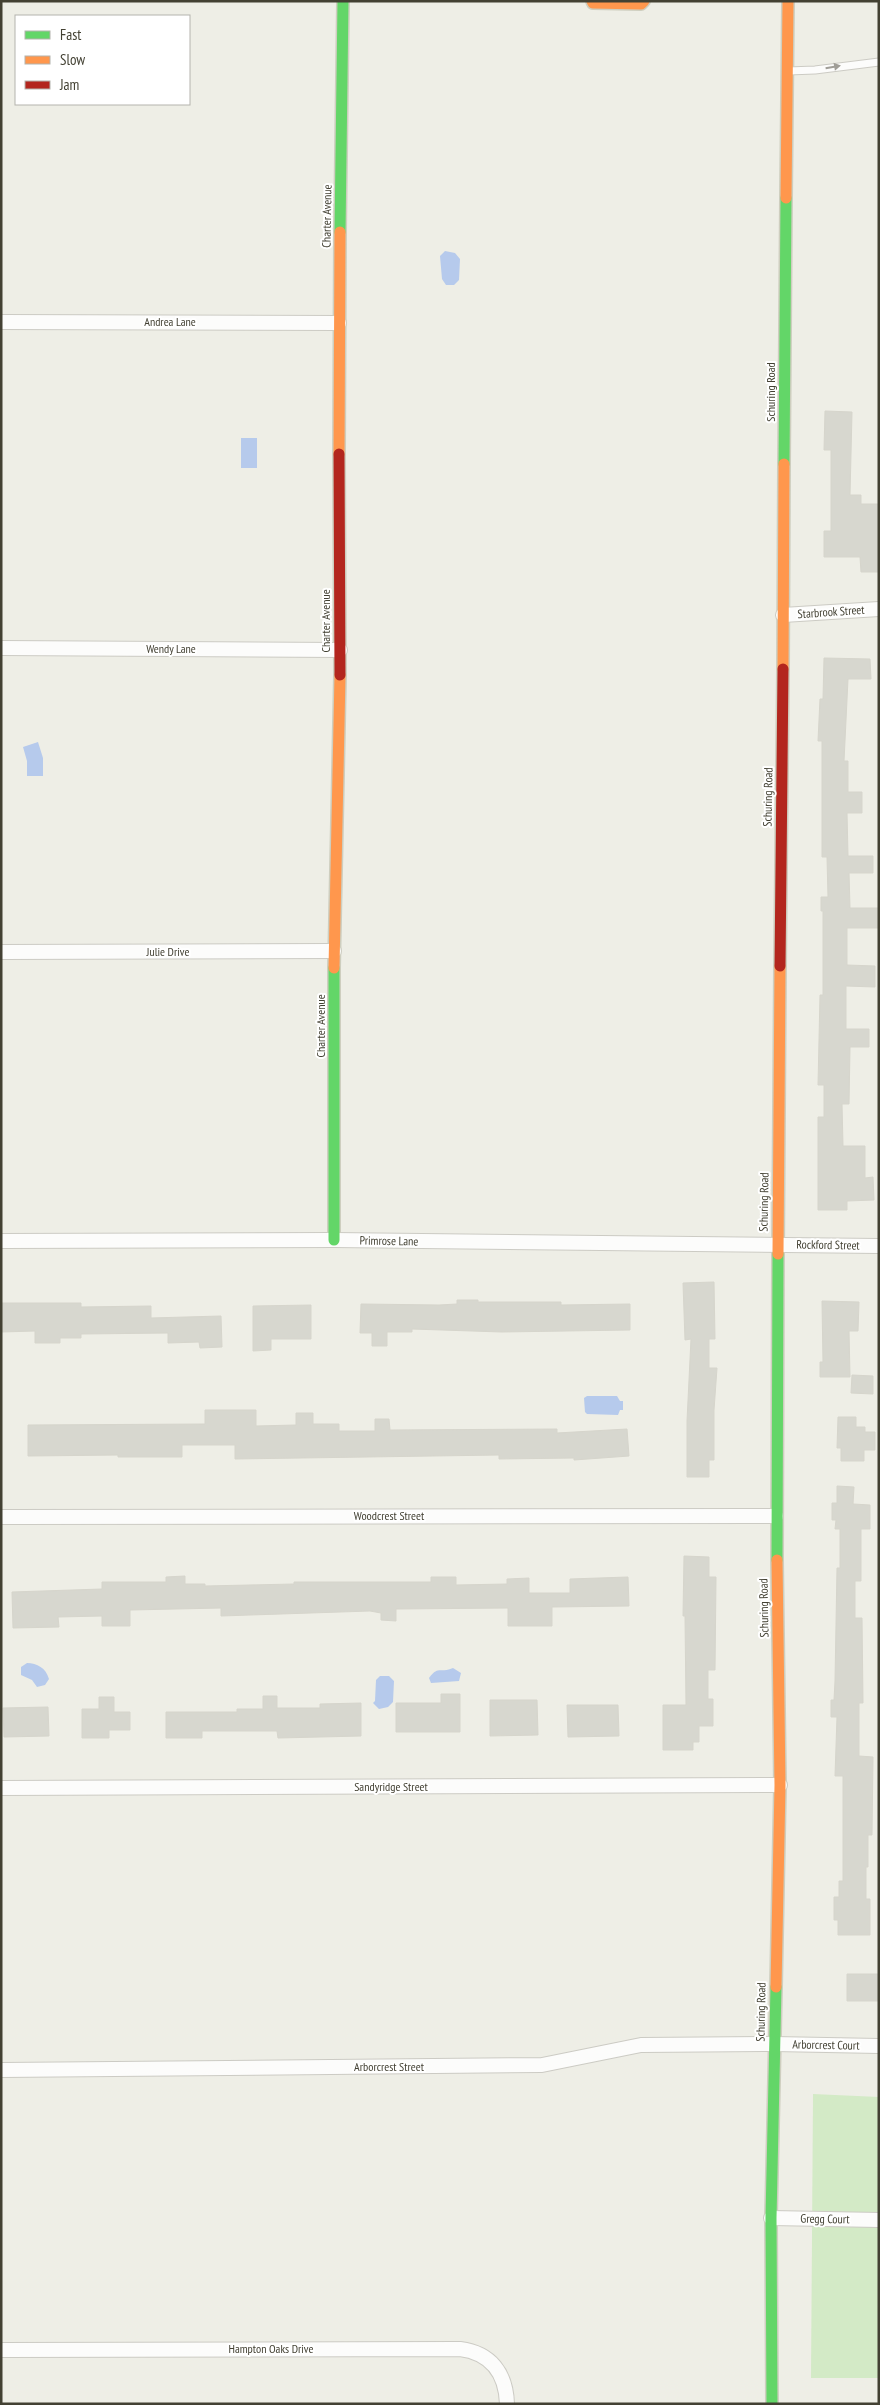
<svg xmlns="http://www.w3.org/2000/svg" width="880" height="2405" font-family="'PT Sans Narrow',sans-serif">
<style>
.green{fill:#d3eac6}
.water{fill:#b6caec}
.building{fill:#d7d7cf;stroke:#d6d5cc}
.lines{fill:none;stroke-linecap:round;stroke-linejoin:round}
.lane-casing{stroke:#cccbc4;stroke-width:9}
.street-casing{stroke:#cccbc4;stroke-width:16}
.fast-casing{stroke:#cecebf;stroke-width:14}
.slow-casing{stroke:#cecebf;stroke-width:14}
.jam-casing{stroke:#cecebf;stroke-width:14}
.lane{stroke:#fcfcfb;stroke-width:7}
.street{stroke:#fcfcfb;stroke-width:14}
.fast{stroke:#63d668;stroke-width:11}
.slow{stroke:#ff974d;stroke-width:11}
.jam{stroke:#b3261e;stroke-width:11}
.oneway{fill:#a09e97}
.labels{text-anchor:middle;stroke-width:4;stroke-linejoin:round;paint-order:stroke}
.street-label{font-size:12px;fill:#434133;stroke:#fff}
</style>
<rect width="100%" height="100%" fill="#eeeee6"/>
<path class="green" d="M813 2094 879 2097V2378H811Z"/>
<path class="water" d="M445 251 455 253 460 259 459 280 454 285H446L442 279 440 256Z
M241 438H257V468H241Z
M38 742 43 758V776H27V761L23 747Z
M587 1396H617L620 1401H623V1410H620L618 1415 587 1414 585 1412 584 1398Z
M27 1663C37 1663 46 1668 49 1679L45 1685 37 1687 32 1680 21 1675V1667Z
M453 1668 461 1673 459 1681 431 1683 429 1678C439 1665 439 1674 453 1668Z
M380 1676H389L394 1681 393 1702 388 1707 379 1709 373 1703 375 1701 376 1680Z"/>
<path class="building" d="M825 411 852 412 850 495H861V504H879V572H861L860 557H824V531H831V450H824Z
M824 658 870 659 871 679H848L844 761H848V792H862V813H847L848 856H873V873H849L850 908H879V928H847V965L875 966V987L846 986V1029H869V1047H850L849 1104H842L843 1146H865V1178L873 1177 874 1200 847 1201V1210H818V1117H824V1085H818L820 995H823V911H821V897H828L827 857H822V741H818L820 699H823Z
M714 1282 715 1339H709V1368H717L714 1410V1460H709V1477H687V1421L691 1339 685 1340 683 1283Z
M457 1300H478V1302H561V1305L630 1304V1330L502 1332 412 1329V1332H387V1346H372V1333H360L361 1304 439 1305 457 1304Z
M822 1301 859 1302 858 1331H849L850 1377H820V1362H823Z
M1 1303H81V1307L151 1306V1318L221 1316 222 1347 200 1348 199 1342 168 1343V1333L81 1334V1338H60V1343H35V1331L1 1332Z
M311 1305V1339H271V1350L253 1351V1306Z
M852 1375 873 1376V1394L851 1393Z
M205 1410H256V1426L296 1425V1413H313V1424H339V1431H375V1419H389L390 1430 557 1429V1433L627 1429 629 1456 574 1460V1458L499 1459V1455L235 1459V1445H182V1457H118V1455L28 1456V1425L205 1424Z
M838 1417H856V1427H865V1432H875V1450H864V1461H841V1448H837Z
M837 1486 854 1487 853 1504 870 1505V1529H861V1581H855V1618H862L863 1703H859V1756L873 1757 872 1835H868V1867H866V1899H870V1935H838V1920H834V1897H839V1881H843V1776H835L837 1717H831V1700H834L835 1681 837 1568H840V1529H835L836 1520H832V1503H837Z
M684 1556 709 1557V1577H716L715 1670H708V1699H713V1726H699V1742H693V1750H663V1705H686L685 1616H683Z
M185 1576V1584H205V1586L294 1584V1582H431V1577H456V1585L507 1584V1579L529 1578V1593H570V1579L628 1577 629 1606 552 1607V1626H508V1608L396 1609V1621L381 1620V1613L370 1611 221 1616V1608L130 1610V1626H102V1616L58 1617 59 1627 13 1628 12 1592 102 1589V1582H166V1577Z
M441 1694H460V1732H396V1703H441Z
M263 1696H277V1708H320V1704L361 1703V1736L278 1738 277 1731H202V1738H166V1712H237V1709H263Z
M99 1697H114V1712H130V1730H109V1738H82V1709H99Z
M490 1700H537L538 1735 490 1736Z
M567 1705H618L619 1736 568 1737Z
M48 1707 49 1736 4 1737 3 1708Z
M847 1974H879V2001H847Z"/>
<g class="lines">
<defs>
<path id="lane" d="M788 71 815 70 879 62"/>
<path id="street" d="M1 322 339 323
M783 615 879 609
M1 648 340 650
M1 952 334 951
M1 1241 334 1240 879 1246
M1 1517 776 1516
M1 1788 780 1785
M1 2070 542 2065 641 2045 774 2044 879 2046
M771 2218 879 2220
M1 2350 460 2349C491 2353 506 2373 507 2404"/>
<path id="fast" d="M340 232 343 1
M784 464 786 198
M334 968V1240
M777 1560 778 1254
M772 2404 771 2218 776 1987"/>
<path id="slow" d="M592 1 593 3 641 4 644 1
M786 198 788 1
M339 454 340 232
M783 669 784 464
M334 968 340 675
M778 1254 780 966
M776 1987 780 1785 777 1560"/>
<path id="jam" d="M339 454 340 675
M780 966 783 669"/>
</defs>
<use href="#lane" class="lane-casing"/>
<use href="#street" class="street-casing"/>
<use href="#fast" class="fast-casing"/>
<use href="#slow" class="slow-casing"/>
<use href="#jam" class="jam-casing"/>
<use href="#lane" class="lane"/>
<use href="#street" class="street"/>
<use href="#fast" class="fast"/>
<use href="#slow" class="slow"/>
<use href="#jam" class="jam"/>
</g>
<defs><path id="oneway-solid" d="M-6-.8H1V-3.2L6.5 0L1 3.2V.8H-6Z" transform="scale(1.25)"/></defs>
<use class="oneway" href="#oneway-solid" transform="translate(833 67) rotate(-10)"/>
<g class="labels">
<g class="street-label">
<text transform="translate(327 216) rotate(-89)" y="4">Charter Avenue</text>
<text x="170" y="326">Andrea Lane</text>
<text transform="translate(771 392) rotate(-90)" y="4">Schuring Road</text>
<text transform="translate(831 612) rotate(-4)" y="4">Starbrook Street</text>
<text transform="translate(326 621) rotate(-90)" y="4">Charter Avenue</text>
<text x="171" y="653">Wendy Lane</text>
<text transform="translate(768 797) rotate(-89)" y="4">Schuring Road</text>
<text x="168" y="956">Julie Drive</text>
<text transform="translate(321 1026) rotate(-90)" y="4">Charter Avenue</text>
<text transform="translate(764 1202) rotate(-89)" y="4">Schuring Road</text>
<text transform="translate(389 1241) rotate(1)" y="4">Primrose Lane</text>
<text transform="translate(828 1245) rotate(1)" y="4">Rockford Street</text>
<text x="389" y="1520">Woodcrest Street</text>
<text transform="translate(764 1608) rotate(-91)" y="4">Schuring Road</text>
<text x="391" y="1791">Sandyridge Street</text>
<text transform="translate(761 2012) rotate(-89)" y="4">Schuring Road</text>
<text transform="translate(826 2045) rotate(1)" y="4">Arborcrest Court</text>
<text x="389" y="2071">Arborcrest Street</text>
<text transform="translate(825 2219) rotate(1)" y="4">Gregg Court</text>
<text x="271" y="2353">Hampton Oaks Drive</text>
</g>
</g>
<rect width="880" height="2405" fill="none" stroke="#434133" stroke-width="5"/>
<rect x="15" y="15" width="175" height="90" fill="#ffffff" stroke="#b4b3ad"/>
<rect x="25" y="31" width="25" height="8" fill="#63d668" stroke="#b4b3ad"/>
<text x="60" y="40" font-size="15" fill="#434133">Fast</text>
<rect x="25" y="56" width="25" height="8" fill="#ff974d" stroke="#b4b3ad"/>
<text x="60" y="65" font-size="15" fill="#434133">Slow</text>
<rect x="25" y="81" width="25" height="8" fill="#b3261e" stroke="#b4b3ad"/>
<text x="60" y="90" font-size="15" fill="#434133">Jam</text>
</svg>
